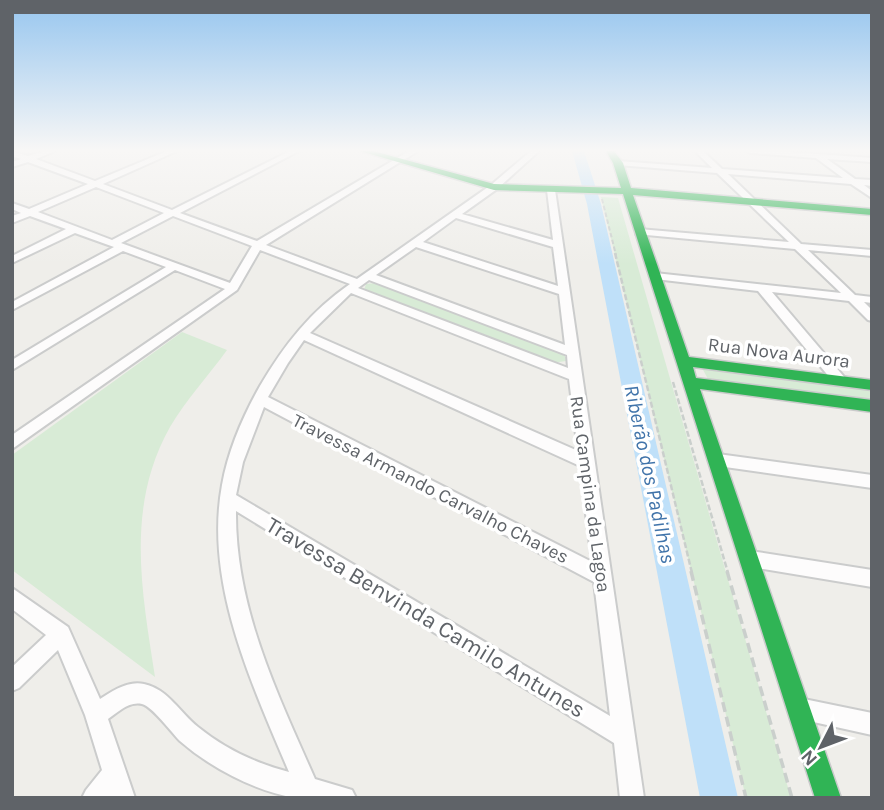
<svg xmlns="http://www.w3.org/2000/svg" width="884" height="810" font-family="Karla,sans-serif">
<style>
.green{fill:#d8ebd6}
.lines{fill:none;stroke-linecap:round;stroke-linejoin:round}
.river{fill:#bfe0f9;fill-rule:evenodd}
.street-casing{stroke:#cbcccc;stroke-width:4}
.fast-casing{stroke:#cacacb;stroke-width:3}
.path-far2{stroke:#cacfcc;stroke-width:2;stroke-dasharray:4.5 2.5;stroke-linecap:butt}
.path-far1{stroke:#cacfcc;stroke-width:2.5;stroke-dasharray:6 2.5;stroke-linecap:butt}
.path{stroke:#cacfcc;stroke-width:3.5;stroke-dasharray:10 5;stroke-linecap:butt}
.street{fill:#fdfcfc;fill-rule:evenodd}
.fast{fill:#30b455;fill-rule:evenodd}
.labels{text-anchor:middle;stroke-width:7;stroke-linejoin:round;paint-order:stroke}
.street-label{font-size:19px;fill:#5f6368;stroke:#fff}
.water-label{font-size:21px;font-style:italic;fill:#4174aa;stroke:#fff}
.near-street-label{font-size:23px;fill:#5f6368;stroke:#fff}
</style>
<rect width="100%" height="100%" fill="#efeeea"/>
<path class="green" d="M601 197 618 198 791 798H746Z
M375 283 553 349 565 356 566 361 552 363 364 290 366 284Z
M182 332 227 350C209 375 186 400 170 427 125 507 142 592 155 677L12 570V455Z
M702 368 872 389V401L708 379Z"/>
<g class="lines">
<path class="river" d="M572 151H584L601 204 738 798H700L587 204Z"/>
<defs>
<path id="street" d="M12 151 28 156 45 151H55L36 159 95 181 167 151H177L103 184 172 210 290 151H299L180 213 257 241 409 151H418L266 245 357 279 491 185 531 151H539L497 189 462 214 553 240 547 190 551 187 555 190 644 798H620L614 743 236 511C235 607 277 693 315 779L352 790 356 798C336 798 315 800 296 798 255 791 211 768 180 741 171 732 153 707 142 704 129 701 118 712 108 719L135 798H111V796L82 798 86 790 102 770 85 715 58 650 19 688 12 691V667L46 635 12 609V588L68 627 100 699C112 691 129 680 144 684 168 689 180 713 198 727 225 749 255 763 289 772 252 684 204 583 222 485 228 451 243 416 260 386 284 345 311 311 350 284L260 250 237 290 12 449V435L225 289 175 270 12 370V360L166 267 123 251 12 310V302L114 247 75 233 12 263V256L66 229 30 216 12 223V216L21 213 12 209V203L29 209 88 184 28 162 12 167V162L21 159 12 156ZM96 187 164 213 112 240 38 212ZM173 216 252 246 230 283 121 243ZM456 218 553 247 558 286 423 242ZM416 247 559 294 565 345 376 275ZM369 280 567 355 568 368 358 288ZM351 293 569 379 578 451 310 333ZM304 340 580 466 592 562 268 397 288 363ZM264 407 594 582 610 716 236 495 243 462Z
M695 151H703L722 169 843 178 816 158 751 153 747 151H778L872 158V162L827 159 855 179 872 180V186L864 185 872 191V198L851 184 728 174 801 244 872 250V256L808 250 855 295 872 297V303L864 302 872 310V321L868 320 849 301 772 292 845 378 847 381 845 384H835L758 291 655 279 650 276 655 273 841 293 795 249 636 234V230L639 229 789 242 717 173 618 165 614 163 618 161 712 168Z
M718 454 872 475V488L718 466 713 464 710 460 713 456Z
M751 551 872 570V587L751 567 745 565 742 559 745 553Z
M799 698 872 713V735L791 717 788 709 791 701Z"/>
<path id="fast" d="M360 151H373L494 184 621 188 613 163 606 151H614L623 163 631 188 872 209V215L633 195 689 357 872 380V390L693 367 696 378 872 400V412L700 389 841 798H815L623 194 494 190Z"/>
</defs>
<use href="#street" class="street-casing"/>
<use href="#fast" class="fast-casing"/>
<path class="path-far2" d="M602 199 616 255"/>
<path class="path-far1" d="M615 253 692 573
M673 382 728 573"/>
<path class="path" d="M691 571 746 798
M727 571 792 798"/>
<use href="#street" class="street"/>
<use href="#fast" class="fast"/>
</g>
<linearGradient id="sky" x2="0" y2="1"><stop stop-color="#97c6ef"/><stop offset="0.57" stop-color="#f8f7f6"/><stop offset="1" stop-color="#f8f7f6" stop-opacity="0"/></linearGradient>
<rect width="884" height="264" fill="url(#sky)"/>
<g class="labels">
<g class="street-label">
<text transform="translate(779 352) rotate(7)" y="7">Rua Nova Aurora</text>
<text transform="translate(431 488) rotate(27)" y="7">Travessa Armando Carvalho Chaves</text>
<text transform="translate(591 494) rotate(82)" y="7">Rua Campina da Lagoa</text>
</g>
<g class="water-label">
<text transform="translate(650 474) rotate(78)" y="7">Riberão dos Padilhas</text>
</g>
<g class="near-street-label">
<text transform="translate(426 617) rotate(31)" y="8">Travessa Benvinda Camilo Antunes</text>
</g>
</g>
<rect width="884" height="810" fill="none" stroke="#5f6368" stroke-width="28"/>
<g transform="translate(821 747) rotate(228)" stroke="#ffffff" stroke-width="5" paint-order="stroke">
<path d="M0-5L12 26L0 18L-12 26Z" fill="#5f6368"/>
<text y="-10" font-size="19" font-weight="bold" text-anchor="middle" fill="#5f6368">N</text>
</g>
</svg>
